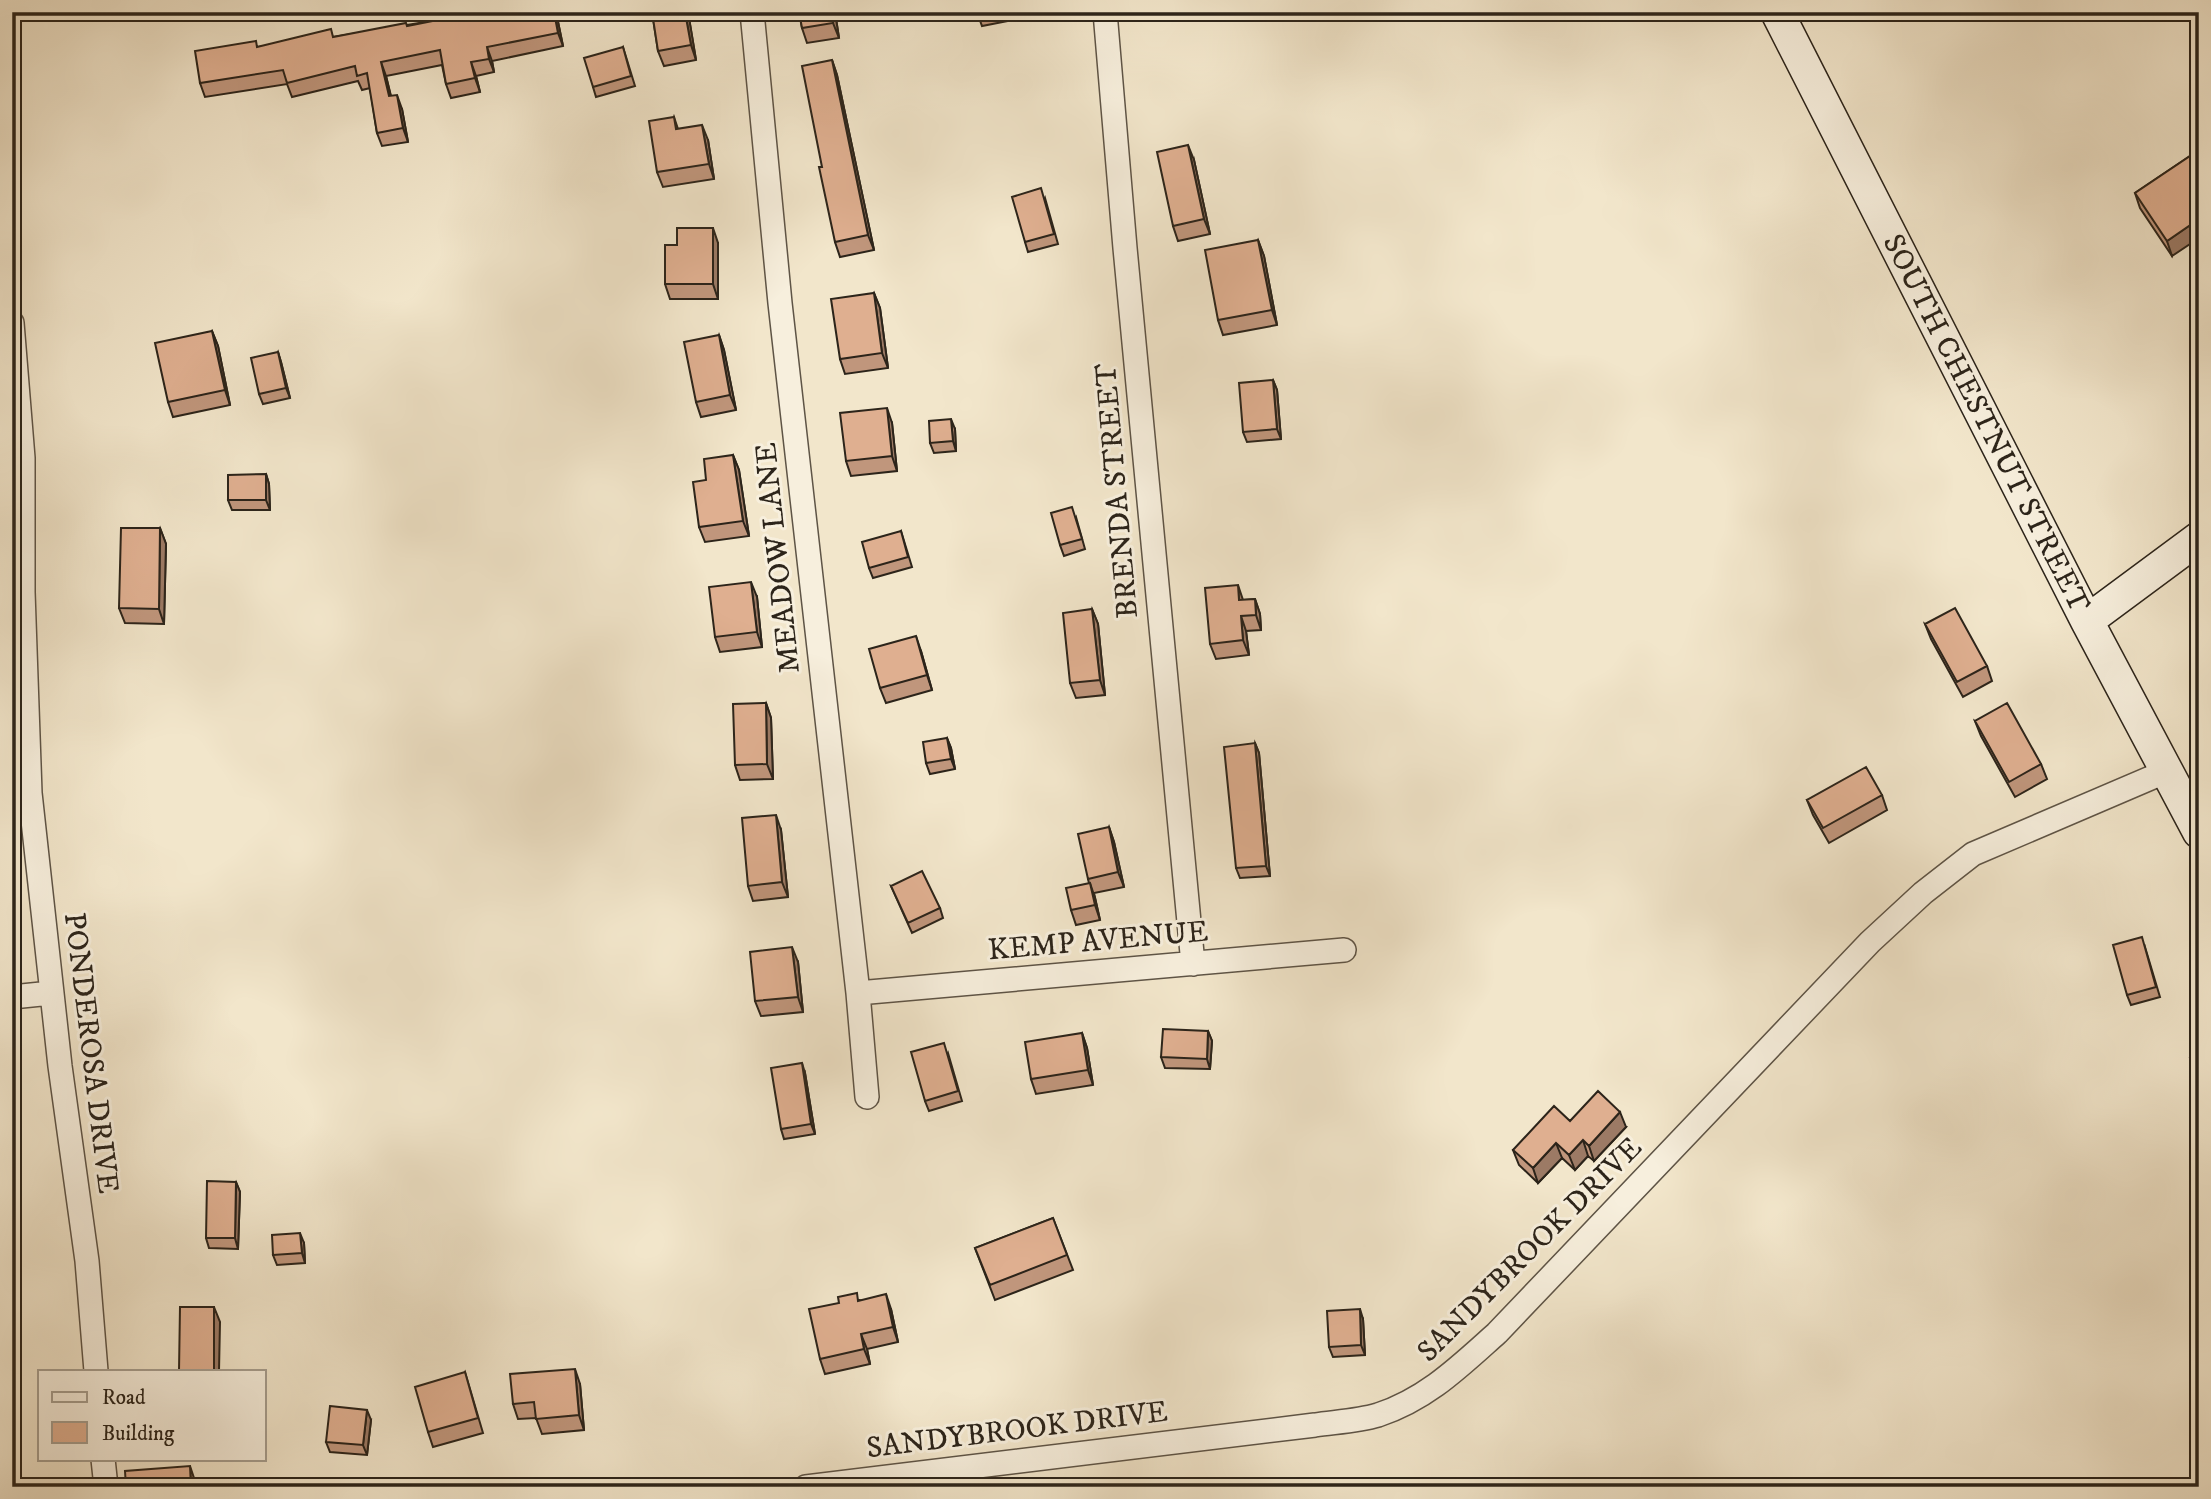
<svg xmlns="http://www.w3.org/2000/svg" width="2211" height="1499" font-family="'IM FELL DW Pica',serif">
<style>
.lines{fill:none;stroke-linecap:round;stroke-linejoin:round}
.street-casing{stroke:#5e5446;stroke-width:26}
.secondary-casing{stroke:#2c241a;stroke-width:35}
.street{stroke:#f7efdd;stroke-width:23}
.secondary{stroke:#f7efdd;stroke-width:32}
.wall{fill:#c0967c;stroke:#2c241a;stroke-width:2}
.shaded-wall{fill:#9c7a65;stroke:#2c241a;stroke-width:2}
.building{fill:#dfaf90;stroke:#2c241a;stroke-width:2}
.labels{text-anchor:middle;stroke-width:6;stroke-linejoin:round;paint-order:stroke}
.street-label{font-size:30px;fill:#2c241a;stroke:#f7efdd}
</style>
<rect width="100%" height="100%" fill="#f2e6cb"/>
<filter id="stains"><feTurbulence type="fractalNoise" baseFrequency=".00286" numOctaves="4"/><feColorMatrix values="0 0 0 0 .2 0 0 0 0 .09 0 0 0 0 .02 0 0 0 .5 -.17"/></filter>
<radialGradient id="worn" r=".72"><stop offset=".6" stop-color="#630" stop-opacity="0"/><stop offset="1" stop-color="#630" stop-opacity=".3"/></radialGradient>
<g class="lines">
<defs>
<path id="street" d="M752 12 780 303 858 993 867 1097
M1105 12 1125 248 1193 964
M12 323 23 458V592L30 793 60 1066 87 1261 96 1371
M858 993 1344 950
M12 997 51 993
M103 1459 106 1487
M806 1487 1315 1425C1335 1422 1358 1421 1378 1415 1427 1399 1460 1366 1497 1333L1870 942 1923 893 1973 854 2167 771"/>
<path id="secondary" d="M1777 12 2087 621 2199 832
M2087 621 2199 538"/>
</defs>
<use href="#street" class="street-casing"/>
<use href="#secondary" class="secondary-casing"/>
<use href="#street" class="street"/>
<use href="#secondary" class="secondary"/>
</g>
<path class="wall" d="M487 12H556L563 46 492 61 494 72 476 76 480 92 451 98 446 84 442 65 386 76 391 96 402 109 408 142 382 146 377 133 370 88 362 90 358 81 292 97 287 84 205 97 200 83 258 47 333 37Z
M652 12H688L696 60 664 66 658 51Z
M799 12H835L839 38 807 43 802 28Z
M977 12 1049 13 982 26Z
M623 47 635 86 596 97 593 87Z
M832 60 837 75 874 250 840 257 835 242Z
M674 117 678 129 708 140 714 179 663 187 657 172Z
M2199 150 2172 256 2140 208 2135 193Z
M1194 160 1210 234 1178 241 1173 226Z
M1045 198 1058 244 1028 252 1025 242Z
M1258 240 1264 256 1277 325 1223 335 1218 320Z
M718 243V299H670L665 284 677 245Z
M874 293 880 308 888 368 845 374 840 359Z
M212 331 218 346 230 405 173 417 168 402Z
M719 335 724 350 736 410 701 417 696 402Z
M278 352 281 362 290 398 263 404 259 394Z
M1273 380 1277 390 1281 439 1247 442 1243 432Z
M892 423 897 471 851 476 846 461Z
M955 429 956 451 934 453 930 443Z
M733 455 739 470 749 536 705 542 699 527 706 480Z
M266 474 269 484 270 510H232L228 500Z
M1076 517 1085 549 1064 556 1060 545Z
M160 528 166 544 164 624 125 623 119 608Z
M901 531 912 567 873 578 869 568Z
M757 597 762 647 720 652 715 637Z
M1255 599 1260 614 1261 630 1246 631 1249 655 1216 659 1210 644 1243 600Z
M1092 609 1098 624 1105 695 1076 698 1070 683Z
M1925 624 1987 666 1992 681 1963 697 1931 639Z
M921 651 932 690 886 703 880 688Z
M766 703 771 718 773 779 740 780 735 765Z
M1975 721 2041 764 2047 779 2015 797 1981 736Z
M947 738 951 748 955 769 930 774 926 763Z
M1255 743 1259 753 1270 876 1240 878 1236 868Z
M1882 795 1887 810 1829 843 1813 815 1807 800Z
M1109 827 1114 842 1124 887 1094 893 1100 920 1076 925 1071 910 1089 883 1088 879Z
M781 830 788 897 753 901 748 886Z
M891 886 940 908 943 918 912 933Z
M2145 947 2160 997 2131 1005 2127 995Z
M798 962 803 1012 761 1016 755 1001Z
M1208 1031 1212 1041 1210 1069 1165 1068 1161 1057Z
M1082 1033 1087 1048 1093 1085 1036 1094 1031 1079Z
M948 1053 962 1101 929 1111 925 1101Z
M805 1073 815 1134 784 1139 781 1129Z
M1570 1121 1626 1127 1594 1161 1588 1156 1575 1170 1562 1158 1538 1183 1519 1165 1513 1150Z
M236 1182 240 1192 238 1249 209 1248 206 1238Z
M1053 1218 1073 1270 995 1300 975 1248Z
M304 1243 305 1263 277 1265 273 1255Z
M859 1300 891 1309 898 1342 867 1349 870 1364 825 1374 820 1359Z
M1363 1319 1365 1355 1333 1357 1329 1347Z
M465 1372 483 1433 433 1447 428 1432Z
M580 1384 584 1430 542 1434 536 1418 518 1419 513 1404Z
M371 1420 367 1455 330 1452 326 1442Z"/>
<path class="shaded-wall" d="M554 12H556L563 46 558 33Z
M685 12H688L696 60 691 45Z
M832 12H835L839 38 833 23Z
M487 47 492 61 494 72 489 59Z
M832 60 837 75 874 250 868 235Z
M381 62 386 76 394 110 389 96Z
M471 62 476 76 480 92 475 78Z
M397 95 402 109 408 142 403 128Z
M702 125 708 140 714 179 709 164Z
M1188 145 1194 160 1210 234 1204 219Z
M2199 219V238L2172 256 2167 241Z
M713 228 718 243V299L713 284Z
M1258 240 1264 256 1277 325 1272 310Z
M874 293 880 308 888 368 882 353Z
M212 331 218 346 230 405 225 390Z
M719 335 724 350 736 410 730 395Z
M278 352 281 362 290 398 286 388Z
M1273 380 1277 390 1281 439 1277 429Z
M887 408 892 423 897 471 892 456Z
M951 419 955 429 956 451 953 441Z
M733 455 739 470 749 536 743 521Z
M266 474 269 484 270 510 266 500Z
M160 528 166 544 164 624 159 609Z
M751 582 757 597 762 647 757 632Z
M1238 585 1243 600H1239Z
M1255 599 1260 614 1261 630 1256 615Z
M1092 609 1098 624 1105 695 1100 680Z
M1241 616 1246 631 1249 655 1243 640Z
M916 636 921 651 932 690 927 675Z
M766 703 771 718 773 779 767 764Z
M947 738 951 748 955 769 951 759Z
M1255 743 1259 753 1270 876 1266 866Z
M776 815 781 830 788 897 782 882Z
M1109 827 1114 842 1124 887 1118 872Z
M1090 883 1095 898 1100 920 1095 905Z
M792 947 798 962 803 1012 798 997Z
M1208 1031 1212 1041 1210 1069 1207 1059Z
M1082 1033 1087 1048 1093 1085 1088 1070Z
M802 1063 805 1073 815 1134 811 1124Z
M1620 1112 1626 1127 1594 1161 1589 1146Z
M1583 1140 1588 1156 1575 1170 1569 1155Z
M1556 1143 1562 1158 1538 1183 1533 1168Z
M236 1182 240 1192 238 1249 235 1238Z
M300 1233 304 1243 305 1263 302 1253Z
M886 1294 891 1309 898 1342 893 1327Z
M214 1307 220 1322 219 1371H214Z
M1360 1309 1363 1319 1365 1355 1361 1345Z
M861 1334 867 1349 870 1364 864 1349Z
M575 1369 580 1384 584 1430 579 1415Z
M367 1410 371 1420 367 1455 363 1445Z
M190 1466 195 1481 196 1487H191Z"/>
<path class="building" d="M478 12H480V14L487 12H554L558 33 487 47 489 59 471 62 475 78 446 84 440 50 381 62 389 96 397 95 403 128 377 133 367 73 357 76 355 66 287 83 283 70 200 83 195 51 256 41 257 47 331 29 333 37 406 23 407 26Z
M652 12H685L691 45 658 51Z
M799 12H832L833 23 802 28Z
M623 47 631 76 593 87 584 58Z
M832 60 868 235 835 242 819 167H822L802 66Z
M674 117 676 129 702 125 709 164 657 172 649 121Z
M1188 145 1204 219 1173 226 1157 152Z
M2199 150V219L2167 241 2135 193Z
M1041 188 1054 234 1025 242 1012 197Z
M677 228H713V284H665V245H677Z
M1258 240 1272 310 1218 320 1205 250Z
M874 293 882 353 840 359 831 299Z
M212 331 225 390 168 402 155 343Z
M719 335 730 395 696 402 684 342Z
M278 352 286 388 259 394 251 358Z
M1273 380 1277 429 1243 432 1239 383Z
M887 408 892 456 846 461 840 413Z
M951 419 953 441 930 443 929 421Z
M733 455 743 521 699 527 693 482 706 480 704 459Z
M266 474V500H228V475Z
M1072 507 1082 539 1060 545 1051 513Z
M121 528H160L159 609 119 608Z
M901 531 908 557 869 568 862 542Z
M751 582 757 632 715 637 709 587Z
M1238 585 1239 600 1255 599 1256 615 1241 616 1243 640 1210 644 1205 588Z
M1955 608 1987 666 1957 682 1925 624Z
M1092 609 1100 680 1070 683 1063 613Z
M916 636 927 675 880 688 869 649Z
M766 703 767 764 735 765 733 704Z
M2007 703 2041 764 2009 782 1975 721Z
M947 738 951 759 926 763 923 742Z
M1255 743 1266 866 1236 868 1224 747Z
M1866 767 1882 795 1823 828 1807 800Z
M776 815 782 882 748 886 742 818Z
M1109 827 1118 872 1088 879 1078 834Z
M922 871 940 908 908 923 891 886Z
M1090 883 1095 905 1071 910 1066 888Z
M2142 937 2156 987 2127 995 2113 945Z
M792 947 798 997 755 1001 750 952Z
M1163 1029 1208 1031 1207 1059 1161 1057Z
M1082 1033 1088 1070 1031 1079 1025 1042Z
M944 1043 958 1091 925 1101 911 1052Z
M2199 1056V1084H2198L2190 1058Z
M802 1063 811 1124 781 1129 771 1068Z
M1598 1091 1620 1112 1589 1146 1583 1140 1569 1155 1556 1143 1533 1168 1513 1150 1554 1106 1570 1121Z
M207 1181 236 1182 235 1238H206Z
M1053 1218 1067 1255 990 1285 975 1248Z
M300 1233 302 1253 273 1255 272 1235Z
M857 1293 858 1301 886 1294 893 1327 861 1334 864 1349 820 1359 809 1309 839 1303 838 1297Z
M180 1307H214V1371H179Z
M1360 1309 1361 1345 1329 1347 1327 1311Z
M575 1369 579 1415 536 1419 534 1402 513 1404 510 1374Z
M465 1372 478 1418 428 1432 415 1387Z
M330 1406 367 1410 363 1445 326 1442Z
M190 1466 191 1487H126L125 1471Z"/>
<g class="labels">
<g class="street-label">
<text transform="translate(1987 423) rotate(63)" y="10">SOUTH CHESTNUT STREET</text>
<text transform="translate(1116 491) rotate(-95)" y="10">BRENDA STREET</text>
<text transform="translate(777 558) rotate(-96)" y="10">MEADOW LANE</text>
<text transform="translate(1098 940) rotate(-5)" y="10">KEMP AVENUE</text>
<text transform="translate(92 1053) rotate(83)" y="10">PONDEROSA DRIVE</text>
<text transform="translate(1529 1249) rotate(-45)" y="10">SANDYBROOK DRIVE</text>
<text transform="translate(1017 1429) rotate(-7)" y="10">SANDYBROOK DRIVE</text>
</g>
</g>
<rect width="2211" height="1499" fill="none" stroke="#f2e6cb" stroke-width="42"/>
<rect x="14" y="14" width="2183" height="1471" fill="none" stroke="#2c241a" stroke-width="3.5"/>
<rect x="21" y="21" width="2169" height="1457" fill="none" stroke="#2c241a" stroke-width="2"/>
<rect x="38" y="1370" width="228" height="91" fill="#f7efdd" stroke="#a69e8f" stroke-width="2"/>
<rect x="52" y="1392" width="35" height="10" fill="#f7efdd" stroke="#a69e8f" stroke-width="2"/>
<text x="102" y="1404" font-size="21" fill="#2c241a">Road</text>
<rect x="52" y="1422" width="35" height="21" fill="#dfaf90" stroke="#a69e8f" stroke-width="2"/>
<text x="102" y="1440" font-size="21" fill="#2c241a">Building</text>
<rect width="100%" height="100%" filter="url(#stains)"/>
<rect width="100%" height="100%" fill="url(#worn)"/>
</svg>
